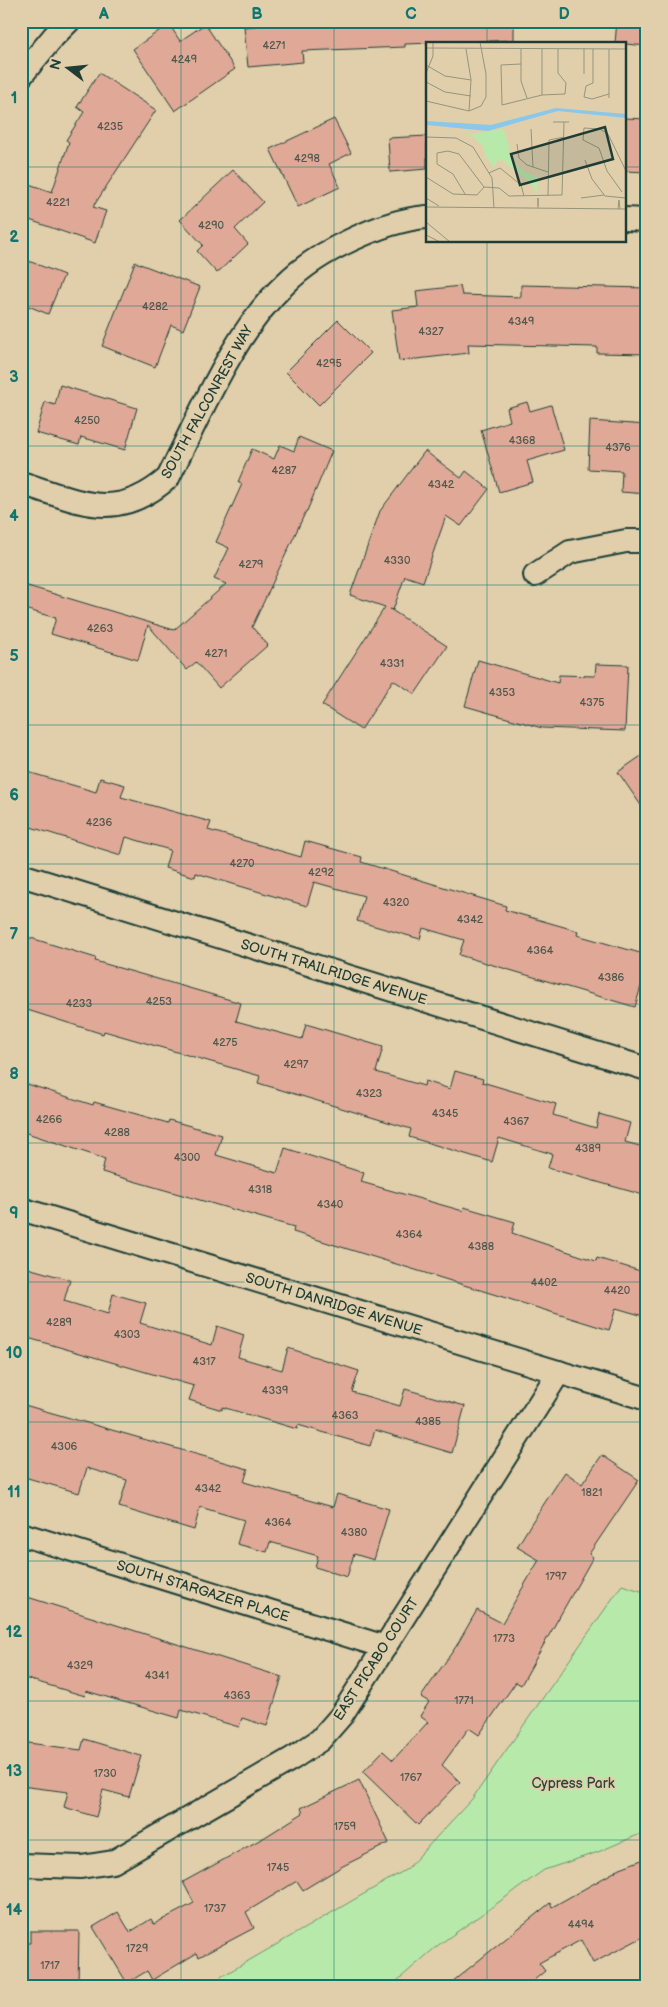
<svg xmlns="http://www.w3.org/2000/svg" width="668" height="2007" viewBox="0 0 668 2007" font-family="'Balsamiq Sans',sans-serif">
  <rect width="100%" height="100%" fill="#e1cfac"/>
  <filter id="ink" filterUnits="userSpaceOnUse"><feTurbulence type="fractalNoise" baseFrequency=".02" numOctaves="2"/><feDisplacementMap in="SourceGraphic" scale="10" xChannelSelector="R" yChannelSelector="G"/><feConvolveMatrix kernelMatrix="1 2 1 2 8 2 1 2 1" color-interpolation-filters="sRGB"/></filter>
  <g filter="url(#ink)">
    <polygon fill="#b7eaaa" stroke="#6b946f" points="622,1585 647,1593 647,1831 598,1852 544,1870 437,1946 391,1986 205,1986 407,1869 472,1799"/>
    <g fill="#e0a997" stroke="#1f3d34">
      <polygon points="264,21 514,21 514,40 405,44 405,47 302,51 303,62 248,67 244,27 265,25"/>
      <polygon points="617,21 647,21 647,46 615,43"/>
      <polygon points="169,24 180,41 205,24 235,69 175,111 133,49"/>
      <polygon points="99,73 156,110 93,207 106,211 95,243 21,217 21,197 26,183 52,192 69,142 66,140 84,112 77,107"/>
      <polygon points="624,118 647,119 647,172 624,171"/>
      <polygon points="334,119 351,153 329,164 340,187 298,207 270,149"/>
      <polygon points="427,136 427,169 390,172 388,138"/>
      <polygon points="233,170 263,202 235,229 248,244 217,273 197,251 203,245 180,220"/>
      <polygon points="21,258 64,275 48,314 21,303"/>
      <polygon points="135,262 200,287 183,330 171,325 155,367 102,346"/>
      <polygon points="521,285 647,288 647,354 597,353 597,347 468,344 469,353 399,361 392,310 418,307 416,291 460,286 462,295 521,297"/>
      <polygon points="338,320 371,353 319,405 286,372"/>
      <polygon points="60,385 137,408 125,450 81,437 79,445 36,433 45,402 55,405"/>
      <polygon points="527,402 530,411 551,405 564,450 527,461 533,482 499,492 481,430 510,421 507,408"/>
      <polygon points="590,421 647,425 647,494 621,492 622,471 588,469"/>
      <polygon points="299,437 332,451 307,511 306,511 252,627 268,645 219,688 196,662 187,670 148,625 138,660 51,634 56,618 21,608 21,584 174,630 226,584 214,579 229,548 216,542 242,484 238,482 252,449 274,459 280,445 294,451"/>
      <polygon points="425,451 461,478 466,471 489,489 461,526 446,516 423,582 405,576 393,610 390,609 447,646 415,694 393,680 361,730 322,705 385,607 350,595 380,511"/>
      <polygon points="478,660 558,683 559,675 595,676 596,664 628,665 625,731 542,728 465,706"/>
      <polygon points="647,752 647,814 618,772"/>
      <polygon points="21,770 96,792 100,778 125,785 121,797 211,822 208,830 301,857 305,841 362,857 361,862 506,906 505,910 578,931 577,935 647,955 647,965 635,1007 459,955 464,940 423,928 420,939 357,921 364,896 314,882 307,906 196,873 195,877 165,868 170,850 126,837 121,855 21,824"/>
      <polygon points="21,935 96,958 95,961 241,1003 236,1021 302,1039 306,1024 383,1047 376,1072 424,1086 425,1081 450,1089 455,1071 483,1079 482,1082 556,1104 553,1115 596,1128 599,1114 630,1123 625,1142 647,1148 647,1196 548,1168 552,1154 499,1138 492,1162 409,1137 411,1129 258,1083 260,1076 104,1031 103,1034 21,1008"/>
      <polygon points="21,1082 93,1105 94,1102 168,1123 169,1120 222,1135 216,1155 277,1173 285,1148 364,1173 361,1182 463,1211 464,1207 515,1222 512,1233 596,1261 597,1258 647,1273 647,1317 616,1308 609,1330 293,1232 294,1227 102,1172 105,1159 21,1131"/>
      <polygon points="21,1266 70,1280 64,1301 108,1314 113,1294 146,1303 140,1323 212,1345 217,1326 244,1335 238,1357 282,1370 288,1348 359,1371 352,1392 400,1406 405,1389 465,1406 452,1453 375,1430 370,1446 298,1425 297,1429 222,1407 222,1410 189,1400 194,1386 21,1336"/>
      <polygon points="21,1404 248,1469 244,1482 333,1507 337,1494 389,1509 374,1560 354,1554 347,1577 315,1567 318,1556 270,1542 267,1552 237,1544 244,1520 200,1507 194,1530 119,1507 127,1480 87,1468 79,1493 21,1476"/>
      <polygon points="602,1455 639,1480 589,1554 593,1557 521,1685 516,1682 479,1735 469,1728 442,1765 460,1782 418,1825 363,1772 383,1751 393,1760 428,1722 420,1716 429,1702 421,1697 457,1645 477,1610 502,1623 539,1560 517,1547 532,1522 565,1472 582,1484"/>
      <polygon points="21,1595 282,1677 267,1726 242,1718 239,1727 181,1710 179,1718 86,1691 85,1696 21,1677"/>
      <polygon points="84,1739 141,1756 129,1797 103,1790 96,1817 64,1807 68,1792 21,1786 21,1742 81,1750"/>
      <polygon points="359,1780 389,1843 341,1867 303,1890 297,1881 246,1912 254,1928 199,1957 197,1953 152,1980 147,1971 127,1983 93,1927 118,1912 130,1932 151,1919 154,1924 194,1903 183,1882 265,1837 303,1813 301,1808"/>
      <polygon points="647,1858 647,1935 593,1963 581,1940 539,1963 545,1971 527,1986 447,1986 550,1903 552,1907 616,1871 615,1870"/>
      <polygon points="30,1931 79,1931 78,1986 21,1986 21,1943 30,1943"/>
    </g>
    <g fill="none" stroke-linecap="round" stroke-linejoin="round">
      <defs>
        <g id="street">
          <polyline points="21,76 54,36 69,21"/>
          <polyline points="624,219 647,220"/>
          <path d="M21 483C79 501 115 524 168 478 200 415 233 333 285 284 304 265 327 251 351 240 374 229 401 219 427 217"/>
          <polyline points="535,575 570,552 626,541 647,541"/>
          <polyline points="21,875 647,1069"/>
          <polyline points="21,1209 647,1399"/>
          <polyline points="21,1534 385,1647"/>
          <polyline points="21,1865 81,1867 113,1862 293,1758 320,1740 341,1716 559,1372"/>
        </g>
      </defs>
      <use href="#street" stroke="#1f3d34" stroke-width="26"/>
      <use href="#street" stroke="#e1cfac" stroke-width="22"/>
    </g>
  </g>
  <path fill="none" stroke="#0f766e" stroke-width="1" stroke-opacity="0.55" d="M181 21V1986M334 21V1986M487 21V44M21 167H427M624 167H647M487 241V1986M21 306H647M21 446H647M21 585H647M21 725H647M21 864H647M21 1004H647M21 1143H647M21 1282H647M21 1422H647M21 1561H647M21 1701H647M21 1840H647"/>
  <g text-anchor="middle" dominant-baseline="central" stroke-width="4" stroke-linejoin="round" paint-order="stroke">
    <g font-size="11" fill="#4f584d">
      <text x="274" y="45">4271</text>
      <text x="184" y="59">4249</text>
      <text x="110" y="126">4235</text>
      <text x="307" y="158">4298</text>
      <text x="58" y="202">4221</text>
      <text x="211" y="225">4290</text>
      <text x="155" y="306">4282</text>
      <text x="521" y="321">4349</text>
      <text x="431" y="331">4327</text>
      <text x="329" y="363">4295</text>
      <text x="87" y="420">4250</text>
      <text x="522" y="440">4368</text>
      <text x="618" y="447">4376</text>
      <text x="284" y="470">4287</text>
      <text x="441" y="484">4342</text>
      <text x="397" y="560">4330</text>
      <text x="251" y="564">4279</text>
      <text x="100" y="628">4263</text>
      <text x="216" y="653">4271</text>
      <text x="392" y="663">4331</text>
      <text x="502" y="692">4353</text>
      <text x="592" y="702">4375</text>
      <text x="99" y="822">4236</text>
      <text x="242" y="863">4270</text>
      <text x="321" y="872">4292</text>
      <text x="396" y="902">4320</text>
      <text x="470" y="919">4342</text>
      <text x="540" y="950">4364</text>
      <text x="611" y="977">4386</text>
      <text x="159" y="1001">4253</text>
      <text x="79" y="1003">4233</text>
      <text x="225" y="1042">4275</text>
      <text x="296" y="1064">4297</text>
      <text x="369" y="1093">4323</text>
      <text x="445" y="1113">4345</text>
      <text x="49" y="1119">4266</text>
      <text x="516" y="1121">4367</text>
      <text x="117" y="1132">4288</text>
      <text x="588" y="1148">4389</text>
      <text x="187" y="1157">4300</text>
      <text x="260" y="1189">4318</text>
      <text x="330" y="1204">4340</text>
      <text x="409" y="1234">4364</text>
      <text x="481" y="1246">4388</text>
      <text x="544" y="1282">4402</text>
      <text x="617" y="1290">4420</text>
      <text x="59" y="1322">4289</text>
      <text x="127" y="1334">4303</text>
      <text x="204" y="1361">4317</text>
      <text x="275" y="1390">4339</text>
      <text x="345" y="1415">4363</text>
      <text x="428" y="1421">4385</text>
      <text x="64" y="1446">4306</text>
      <text x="208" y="1488">4342</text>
      <text x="592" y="1492">1821</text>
      <text x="278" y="1522">4364</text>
      <text x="354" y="1532">4380</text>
      <text x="556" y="1576">1797</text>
      <text x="504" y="1638">1773</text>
      <text x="80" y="1665">4329</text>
      <text x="157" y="1675">4341</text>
      <text x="237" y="1695">4363</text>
      <text x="464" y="1700">1771</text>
      <text x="105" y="1773">1730</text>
      <text x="411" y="1777">1767</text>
      <text x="345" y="1826">1759</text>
      <text x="278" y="1867">1745</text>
      <text x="215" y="1908">1737</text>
      <text x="581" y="1924">4494</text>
      <text x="137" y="1948">1729</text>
      <text x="50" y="1965">1717</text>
    </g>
    <g font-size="14" fill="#1f3d34" stroke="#e1cfac">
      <text transform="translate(207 402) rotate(-61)">SOUTH FALCONREST WAY</text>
      <text transform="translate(334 972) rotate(17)">SOUTH TRAILRIDGE AVENUE</text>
      <text transform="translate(334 1304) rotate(17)">SOUTH DANRIDGE AVENUE</text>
      <text transform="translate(203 1591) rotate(17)">SOUTH STARGAZER PLACE</text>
      <text transform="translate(376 1659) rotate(-57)">EAST PICABO COURT</text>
    </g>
    <g font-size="14" fill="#27463a" stroke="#e1cfac">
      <text x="573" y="1783">Cypress Park</text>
    </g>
  </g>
  <g transform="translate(426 42)">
    <rect width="200" height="200" fill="#e1cfac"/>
    <path d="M78 87 82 103H86L82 105 85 117 97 129 113 136 110 153 109 147 99 136 76 118 71 119 68 126 61 115 55 118 60 114 56 103 44 92Z" fill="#b7eaaa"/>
    <path d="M130 66 200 72V76L132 69 62 89 0 83V79L65 83Z" fill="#89c8ea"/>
    <path fill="none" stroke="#93957c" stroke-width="1" d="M0 6 200 7M158 6V32M40 7 45 38 43 69M95 7V39L101 56M167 7V41L160 44 158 55 166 57 183 52M183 7V56M95 22 75 23 76 63 116 53 139 52 140 41 132 31V7M0 23 19 34 45 38M0 31 7 14V0M0 40 19 50 45 54M116 53V7M0 59 43 69 55 64 60 55V32L54 0M127 80H143M105 87 107 125M0 95 30 96 47 105 66 136 68 166M91 102 93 116 101 123 122 130M159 118 166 137 179 154 200 156M63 131 74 126 95 143 98 154M0 135 27 152 51 153 58 145M196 150 181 129 173 106 157 98 158 86 174 87 182 92 200 129M39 152 27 132 11 122V111L22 109 33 112 58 145 73 146 83 154 136 153 138 80M122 154 123 98 138 95M0 156 13 164M155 156 178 153M0 165 200 167M112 166V156V164M192 167 193 158 194 167M0 180 24 200M0 193 14 200"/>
    <path fill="#1f3d34" fill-opacity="0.15" stroke="#1f3d34" stroke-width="2.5" d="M179 85 187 117 94 143 85 112Z"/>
    <rect width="200" height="200" fill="none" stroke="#1f3d34" stroke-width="2.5"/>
  </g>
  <rect width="668" height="2007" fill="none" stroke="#e1cfac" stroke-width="55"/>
  <g transform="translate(68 68) rotate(286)" stroke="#e1cfac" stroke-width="4" paint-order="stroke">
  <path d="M0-4L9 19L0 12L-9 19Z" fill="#1f3d34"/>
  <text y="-8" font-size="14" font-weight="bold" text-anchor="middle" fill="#1f3d34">N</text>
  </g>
  <rect x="28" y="28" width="612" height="1952" fill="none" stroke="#0f766e" stroke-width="2"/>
  <g font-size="16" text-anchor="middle" font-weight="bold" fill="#0f766e">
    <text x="104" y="19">A</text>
    <text x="257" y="19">B</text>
    <text x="411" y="19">C</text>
    <text x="564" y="19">D</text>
    <text x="14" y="103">1</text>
    <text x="14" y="242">2</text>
    <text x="14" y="382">3</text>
    <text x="14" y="521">4</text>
    <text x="14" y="661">5</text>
    <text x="14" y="800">6</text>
    <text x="14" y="939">7</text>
    <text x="14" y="1079">8</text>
    <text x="14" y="1218">9</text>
    <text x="14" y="1358">10</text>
    <text x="14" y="1497">11</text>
    <text x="14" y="1637">12</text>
    <text x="14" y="1776">13</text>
    <text x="14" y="1915">14</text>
  </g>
</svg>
